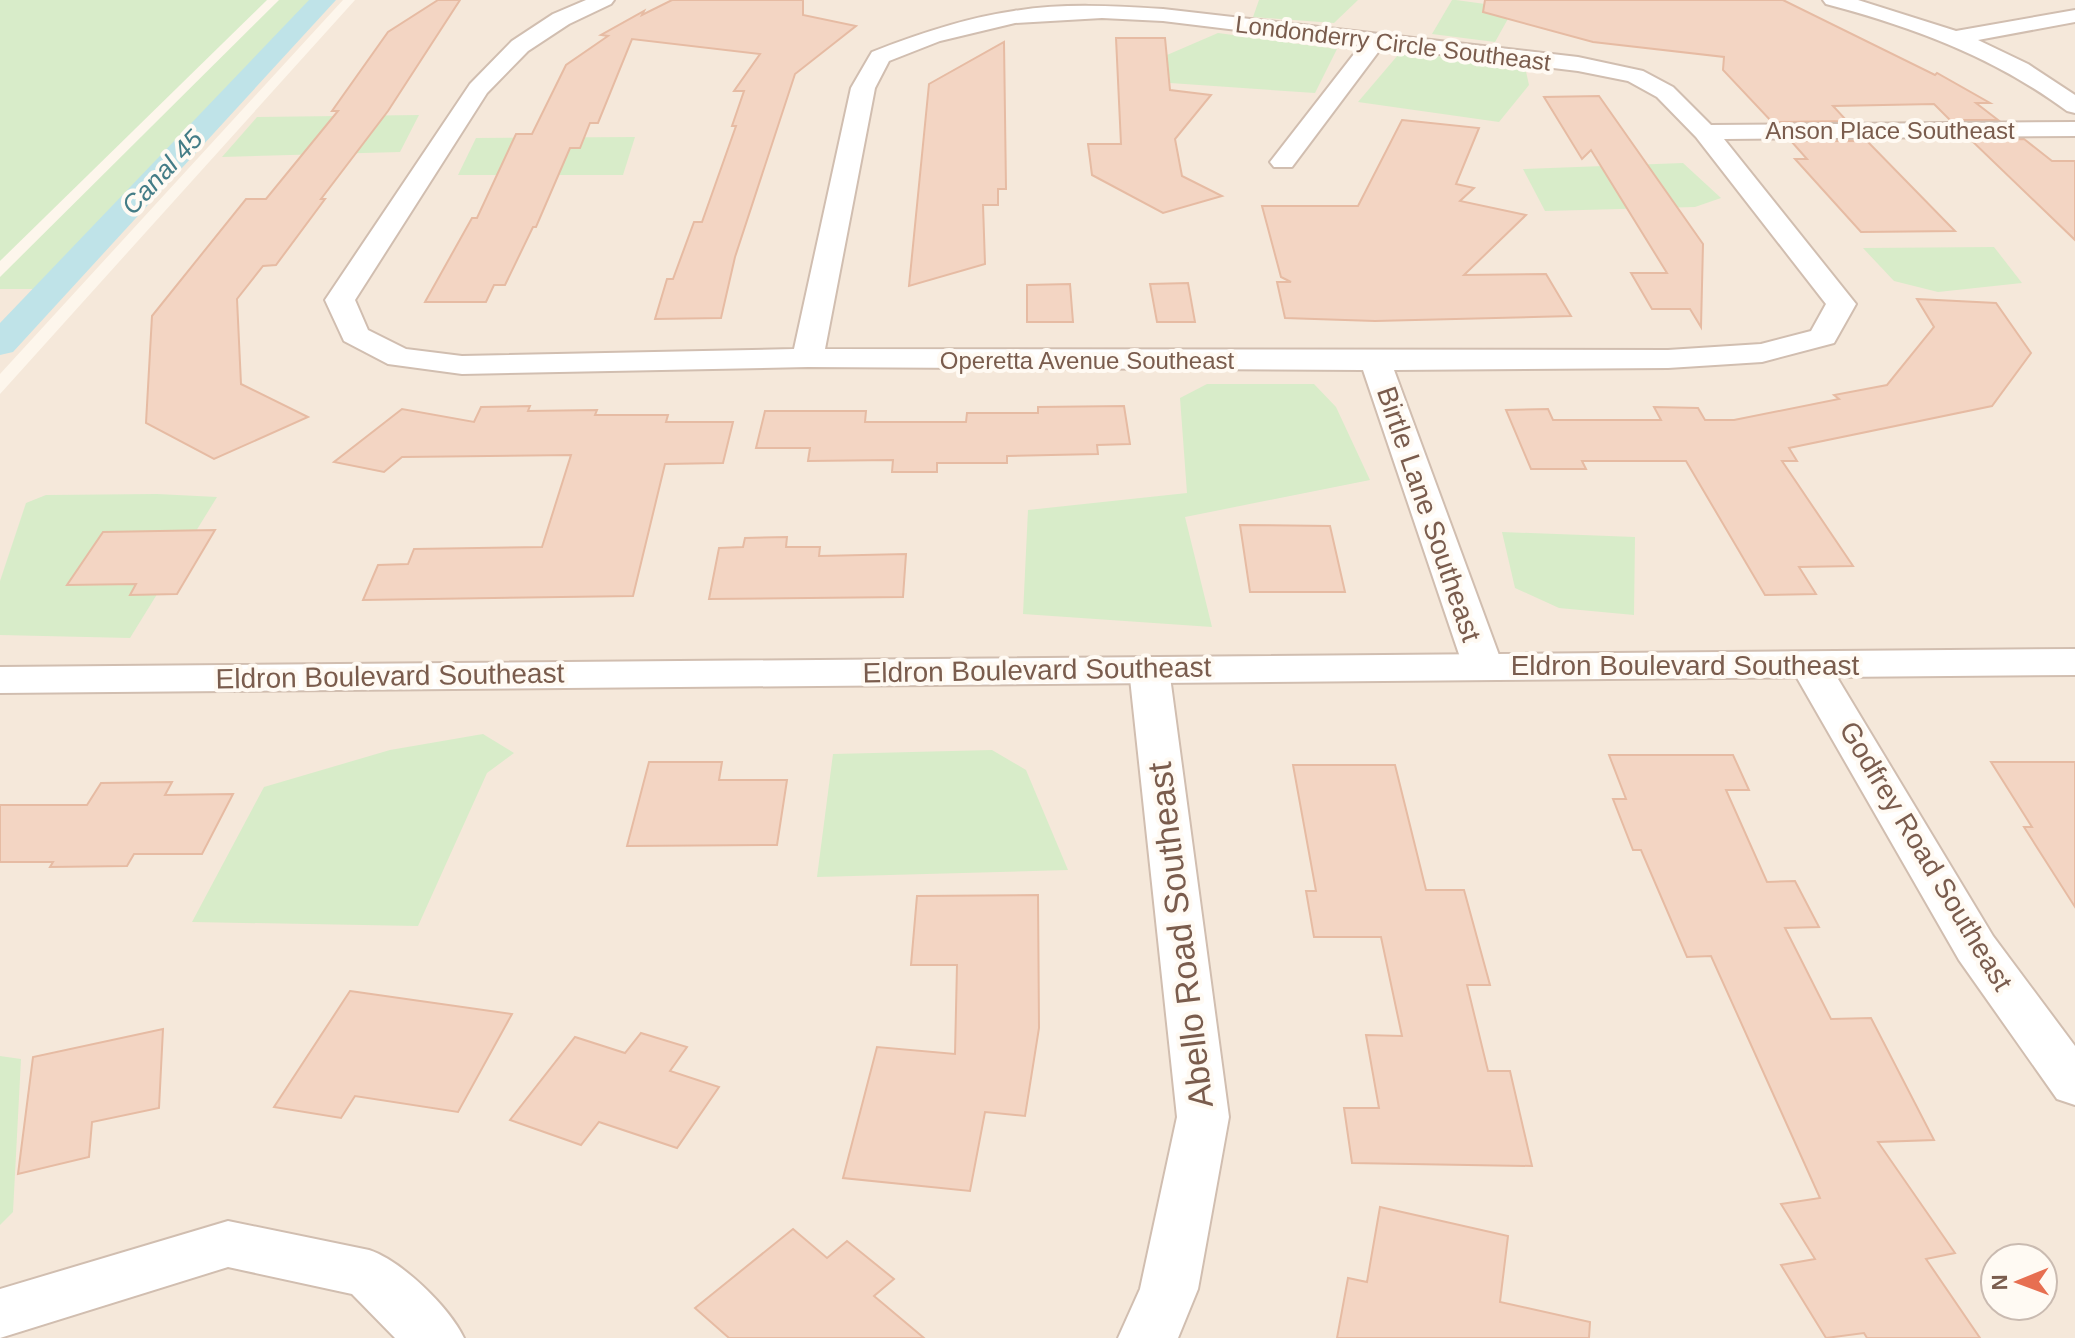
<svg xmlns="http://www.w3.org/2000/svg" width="2075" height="1338" viewBox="0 0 2075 1338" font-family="Arial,sans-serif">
  <rect width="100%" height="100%" fill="#fdf6ec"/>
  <g fill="#f5e8da" fill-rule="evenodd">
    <polygon points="332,0 343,0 0,374 0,289 45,289"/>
    <path d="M355 0H2075V1338H0V394ZM1995 1258H2043V1306H1995Z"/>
  </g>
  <g fill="#d8ecc9">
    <polygon points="0,0 267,0 0,261"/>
    <polygon points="279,0 332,0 45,289 0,289 0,277"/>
    <polygon points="1259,0 1358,0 1334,23 1253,17"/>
    <polygon points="1452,0 1456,0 1514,8 1495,42 1432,34"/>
    <polygon points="1218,33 1337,49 1315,93 1170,83 1167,55"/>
    <polygon points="1398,55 1429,55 1525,67 1529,85 1499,122 1358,102"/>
    <polygon points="419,115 400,152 222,157 257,117"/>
    <polygon points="635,137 623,175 458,175 476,138"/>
    <polygon points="1683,163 1721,198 1695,207 1545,211 1523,169"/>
    <polygon points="1994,247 2022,283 1938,292 1894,281 1863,248"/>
    <polygon points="1207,384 1314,384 1336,407 1370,480 1185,517 1212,627 1023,614 1028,510 1187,493 1180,398"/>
    <polygon points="157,494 217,497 130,638 0,635 0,581 26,503 46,495"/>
    <polygon points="1502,532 1635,537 1634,615 1559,608 1515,588"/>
    <polygon points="483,734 514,753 487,773 418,926 192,922 264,787 390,750"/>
    <polygon points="992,750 1026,770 1068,870 817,877 833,754"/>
    <polygon points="0,1056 21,1059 13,1212 0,1225"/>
  </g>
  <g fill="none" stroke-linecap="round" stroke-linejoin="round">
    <polygon fill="#bfe3e8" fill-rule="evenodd" points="309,0 336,0 13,352 0,355 0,323"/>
  </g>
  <g fill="#f3d5c3" stroke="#e6bba3" stroke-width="2">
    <polygon points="438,0 460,0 388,111 321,199 325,199 276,265 263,266 237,299 241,384 308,417 214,459 146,423 152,316 246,199 266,199 338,111 332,111 388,32"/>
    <polygon points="672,0 803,0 803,15 856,26 795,74 735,257 721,318 655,319 667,279 673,279 694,222 702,222 736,126 732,126 744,91 734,91 760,54 632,39 598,123 590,123 580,148 570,148 536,227 533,227 505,285 494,285 486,302 425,302 472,218 477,218 516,134 532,134 566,65 608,36 601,35 644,11 642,15"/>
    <polygon points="1485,0 1783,0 1935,75 1937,73 1990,103 1976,103 1998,120 1950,120 1934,104 1833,106 1847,121 1772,122 1723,70 1724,57 1593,42 1483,12"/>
    <polygon points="1116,38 1165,38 1170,90 1211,95 1175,139 1182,176 1222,196 1163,213 1092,175 1088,144 1121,144"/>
    <polygon points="1004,42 1006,189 998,189 998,205 983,205 985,264 909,286 929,84"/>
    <polygon points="1599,96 1703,244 1701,327 1690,309 1652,309 1631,273 1667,273 1591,150 1582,159 1544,97"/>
    <polygon points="1402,120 1479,128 1456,184 1474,188 1460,201 1526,215 1464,275 1546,274 1571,316 1375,321 1285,318 1277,282 1291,282 1281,277 1262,206 1358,206"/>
    <polygon points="2024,139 2052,161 2075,161 2075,240 1971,140"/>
    <polygon points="1791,141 1867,141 1955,231 1861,232 1795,159 1807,159"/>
    <polygon points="1188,283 1195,322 1157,322 1150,284"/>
    <polygon points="1070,284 1073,322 1027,322 1027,285"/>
    <polygon points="1917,299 1996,303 2031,353 1992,406 1789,448 1797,461 1782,461 1853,566 1799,567 1816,594 1765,595 1686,461 1582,461 1586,469 1531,469 1506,410 1548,409 1553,420 1661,420 1654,407 1698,408 1705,420 1734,420 1839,399 1834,395 1887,385 1934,327"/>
    <polygon points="530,406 528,411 597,410 595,415 668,415 666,422 733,422 723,463 665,464 633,596 363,600 378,565 408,564 414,549 542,547 571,455 402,457 384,472 334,462 402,409 474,422 481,407"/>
    <polygon points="1124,406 1130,444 1097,445 1098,454 1007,456 1007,463 937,463 937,472 892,472 893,460 808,461 810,448 756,448 765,411 866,411 865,422 966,422 967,413 1038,413 1038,407"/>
    <polygon points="1240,525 1330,526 1345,592 1250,592"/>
    <polygon points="215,530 177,594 130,595 136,584 67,585 103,532"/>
    <polygon points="787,537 786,547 820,547 819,556 906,554 903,597 709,599 719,548 743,547 745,538"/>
    <polygon points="1609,755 1733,755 1749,790 1726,790 1767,882 1795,881 1819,927 1785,928 1831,1019 1871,1018 1934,1140 1878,1142 1955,1253 1926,1259 1980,1338 1867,1338 1864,1333 1826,1338 1781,1265 1815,1259 1781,1204 1820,1198 1711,956 1687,957 1641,850 1633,850 1613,799 1626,799"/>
    <polygon points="649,762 722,762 719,780 787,780 777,845 627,846"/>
    <polygon points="1991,762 2075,762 2075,907 2024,827 2032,827"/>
    <polygon points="1293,765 1395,765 1426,890 1464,890 1490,985 1467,985 1488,1071 1510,1071 1532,1166 1352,1163 1344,1108 1379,1108 1366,1035 1402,1036 1381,937 1314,937 1306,891 1316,891"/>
    <polygon points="172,782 165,795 233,794 202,854 134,854 127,866 50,867 53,862 0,862 0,805 87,805 101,783"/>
    <polygon points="1038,895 1039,1028 1025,1116 985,1112 970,1191 843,1178 877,1047 955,1054 957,965 911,965 917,896"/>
    <polygon points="350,991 512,1014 458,1112 355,1096 341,1118 274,1107"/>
    <polygon points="163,1029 159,1108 92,1122 89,1157 18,1174 33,1057"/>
    <polygon points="641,1033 687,1047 670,1071 719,1087 677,1148 599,1122 581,1145 510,1120 575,1037 625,1053"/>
    <polygon points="1380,1207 1508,1236 1500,1302 1590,1322 1589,1338 1337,1338 1348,1278 1367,1282"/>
    <polygon points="793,1229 827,1258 847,1241 894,1279 874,1296 924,1338 729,1338 695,1308"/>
  </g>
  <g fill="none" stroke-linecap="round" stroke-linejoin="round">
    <defs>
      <g id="minor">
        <path d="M586 0H614L611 4 569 24 528 51 487 93 355 300 368 330 406 349 462 356 794 349 851 88 869 57 872 52C918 34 965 18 1014 11 1063 3 1114 6 1163 9L1578 57 1643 71 1673 87 1711 125 2075 122V136L1724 139 1856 304 1834 343 1762 362 1668 368 1394 370 1503 666 1497 674 1483 678 1469 674 1463 666 1363 370 808 367 462 374 388 364 344 341 325 300 470 84 512 41 553 14ZM1102 18 1163 21 1361 45 1270 162 1274 167H1292L1382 47 1578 71 1628 81 1657 97 1696 137 1826 304 1811 331 1761 344 1668 350 825 349 875 88 889 61 940 41 1015 23Z"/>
        <path d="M1823 0H1858L1956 31 2075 10V22L1978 40 2028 64 2075 95V113L2067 111C1994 57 1913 27 1826 4Z"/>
        <polygon points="1809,652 1823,656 1829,664 1993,936 2075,1046 2075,1105 2057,1099 1959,960 1789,664 1795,656"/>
        <polygon points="1149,657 1163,661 1169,669 1229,1117 1198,1289 1178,1338 1118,1338 1140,1289 1177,1117 1129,669 1135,661"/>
        <path d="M228 1221 369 1250C402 1261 449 1307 464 1338H395L352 1294 228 1267 0 1338V1289Z"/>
      </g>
      <polygon id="tertiary" points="2075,649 2075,675 0,693 0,667"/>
    </defs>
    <use href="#minor" stroke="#d1beb0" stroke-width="4"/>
    <use href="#tertiary" stroke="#d1beb0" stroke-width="4"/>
    <use href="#minor" fill="#fff" fill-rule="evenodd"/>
    <use href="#tertiary" fill="#fff" fill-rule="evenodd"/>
  </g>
  <g text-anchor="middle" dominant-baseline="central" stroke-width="8" stroke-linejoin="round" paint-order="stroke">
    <g font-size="24" fill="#7a5c4d" stroke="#fffaf3">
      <text transform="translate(1393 43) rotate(7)">Londonderry Circle Southeast</text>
      <text x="1890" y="130">Anson Place Southeast</text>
      <text x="1087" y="360">Operetta Avenue Southeast</text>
    </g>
    <g font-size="26" font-style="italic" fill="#437c86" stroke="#fffaf3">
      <text transform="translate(162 172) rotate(-47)">Canal 45</text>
    </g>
    <g font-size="28" fill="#7a5c4d" stroke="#fffaf3">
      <text transform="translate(1429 514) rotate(71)">Birtle Lane Southeast</text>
      <text x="1685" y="665">Eldron Boulevard Southeast</text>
      <text transform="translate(1037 670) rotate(-1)">Eldron Boulevard Southeast</text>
      <text transform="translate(390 676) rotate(-1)">Eldron Boulevard Southeast</text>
      <text transform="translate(1926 856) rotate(59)">Godfrey Road Southeast</text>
    </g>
    <g font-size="34" fill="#7a5c4d" stroke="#fffaf3">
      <text transform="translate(1180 935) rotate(-97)">Abello Road Southeast</text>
    </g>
  </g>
  <g transform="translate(2019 1282) rotate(269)"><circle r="38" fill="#fffaf3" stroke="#cabbb1" stroke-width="2"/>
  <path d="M0-6L14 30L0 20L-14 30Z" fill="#e76f51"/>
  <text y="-12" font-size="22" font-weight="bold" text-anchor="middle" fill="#7a5c4d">N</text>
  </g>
</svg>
